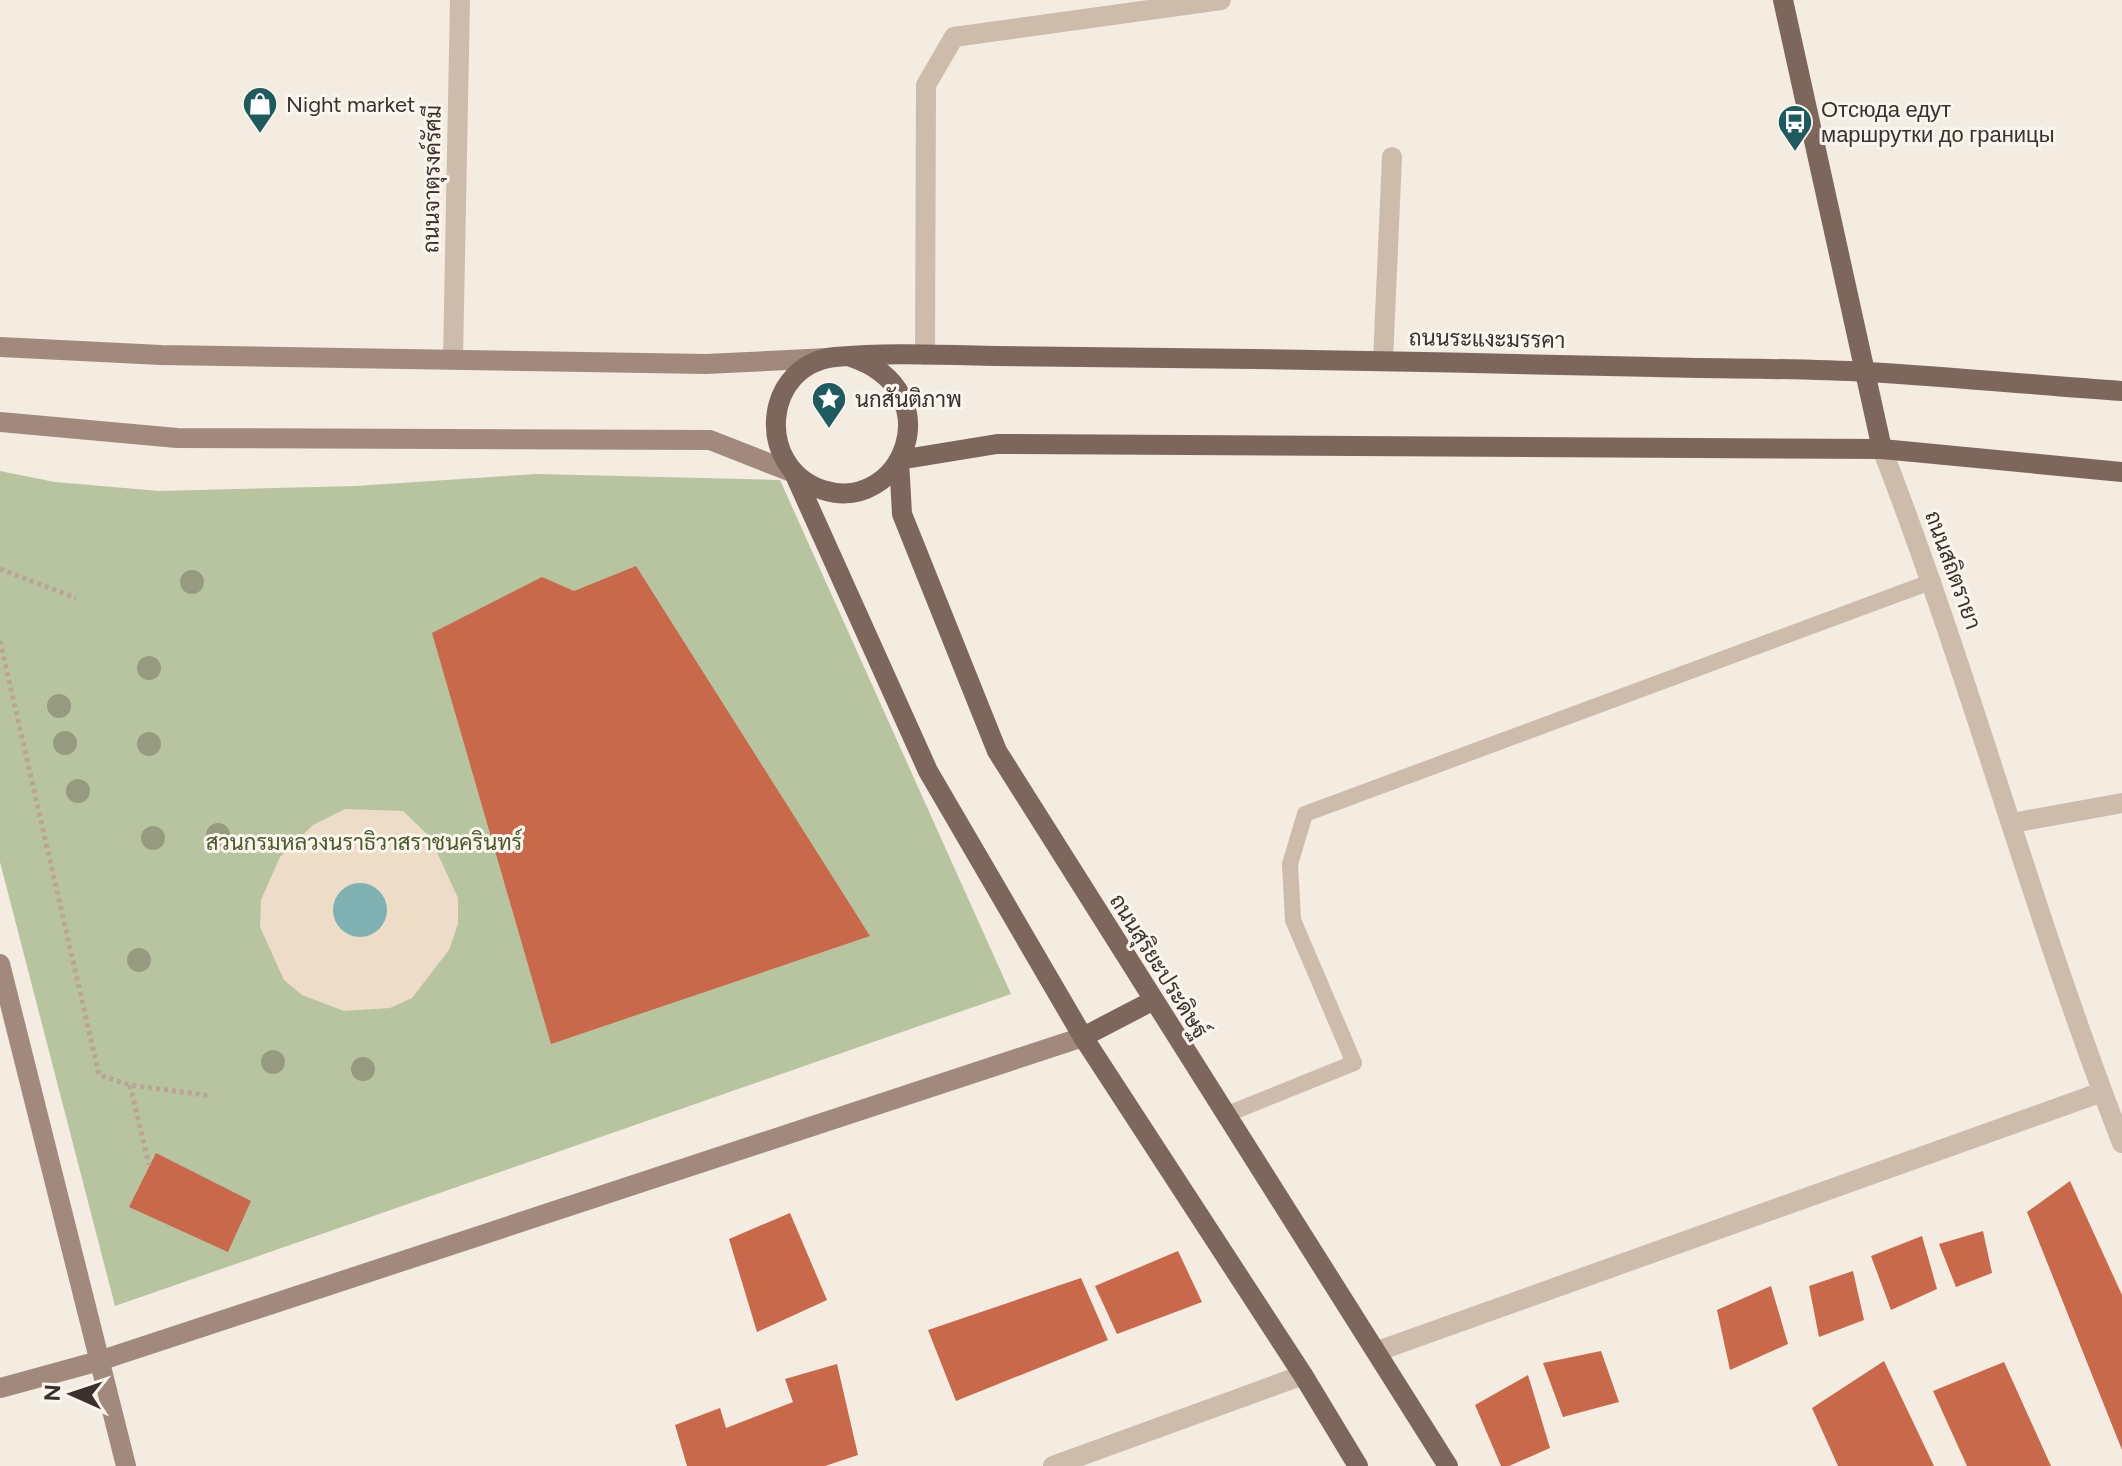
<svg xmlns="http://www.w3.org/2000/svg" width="2122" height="1466" viewBox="0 0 2122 1466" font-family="Figtree,Sarabun,sans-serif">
  <rect width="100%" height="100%" fill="#f4ebe1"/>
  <polygon fill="#b8c4a0" points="0,471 55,482 159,491 356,486 536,474 780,480 1011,994 115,1306 0,862"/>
  <polygon fill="#ecdcc8" points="345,809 403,811 430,837 458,898 458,924 449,950 412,998 390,1008 344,1011 302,995 284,980 260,927 261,900 280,857 313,825"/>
  <circle fill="#7fb0b2" cx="360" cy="910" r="27"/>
  <g fill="#c8694b">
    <polygon points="636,566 870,936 551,1044 432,633 542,577 574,591"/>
    <polygon points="156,1153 251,1201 228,1252 129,1207"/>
    <polygon points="2070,1181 2122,1295 2122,1450 2027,1212"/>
    <polygon points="790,1213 827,1300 757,1332 729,1239"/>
    <polygon points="1983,1231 1992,1273 1956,1287 1939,1244"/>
    <polygon points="1922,1236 1937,1289 1891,1310 1871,1256"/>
    <polygon points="1178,1251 1202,1302 1117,1334 1095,1286"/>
    <polygon points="1853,1271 1864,1320 1819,1337 1809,1286"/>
    <polygon points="1081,1278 1108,1340 956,1401 928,1330"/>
    <polygon points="1771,1286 1788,1344 1730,1370 1717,1310"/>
    <polygon points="1601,1351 1619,1402 1563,1417 1543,1363"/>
    <polygon points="1884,1361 1934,1466 1838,1466 1812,1408"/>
    <polygon points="2004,1362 2051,1466 1967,1466 1933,1391"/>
    <polygon points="837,1364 858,1455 825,1466 687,1466 675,1425 720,1408 726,1428 793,1402 785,1379"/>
    <polygon points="1528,1375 1550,1448 1509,1466 1501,1466 1475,1405"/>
  </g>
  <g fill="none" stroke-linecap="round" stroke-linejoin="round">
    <g stroke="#b9a596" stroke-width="5" stroke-dasharray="4 4" stroke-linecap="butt">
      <polyline points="0,569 76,598"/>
      <polyline points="0,641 99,1075 130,1085 212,1096"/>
      <polyline points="130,1085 149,1165"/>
    </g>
    <polyline stroke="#cdbbac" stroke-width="16" points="1225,1115 1354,1063 1293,920 1290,864 1305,814 1933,581"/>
    <g stroke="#cdbbac" stroke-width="20">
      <polyline points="925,355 926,85 954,37 1221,0"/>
      <polyline points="453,359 460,0"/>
      <polyline points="1383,361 1392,157"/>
      <path d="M1882 449C1971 678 2033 915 2122 1143"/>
      <polyline points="2012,823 2122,803"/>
      <polyline points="1378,1351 2102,1092"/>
      <polyline points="1053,1466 1303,1375"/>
    </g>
    <g stroke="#a18a7d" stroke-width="20">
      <polyline points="0,347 161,355 706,364 828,358"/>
      <polyline points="0,422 177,438 710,440 794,473"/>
      <polyline points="0,964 126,1466"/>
      <polyline points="0,1388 99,1361 1083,1037"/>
    </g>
    <g stroke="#7d675c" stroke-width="20">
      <polyline points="1783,0 1882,449"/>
      <path d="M851 357C953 391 902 515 823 490 755 468 762 365 835 357 888 352 944 355 997 356 1082 357 1168 358 1253 359 1387 361 1520 364 1654 367 1725 369 1796 368 1867 372 1952 377 2037 385 2122 391"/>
      <polyline points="794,473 928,771 1083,1037 1303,1375 1358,1466"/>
      <polyline points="1083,1037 1152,1001"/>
      <polyline points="1448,1466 997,751 902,514 899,460 997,444 1882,449 2122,472"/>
    </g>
  </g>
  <g fill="#969b7f">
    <circle cx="192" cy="582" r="12"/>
    <circle cx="149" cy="668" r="12"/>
    <circle cx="59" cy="706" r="12"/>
    <circle cx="65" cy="743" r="12"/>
    <circle cx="149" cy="744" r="12"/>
    <circle cx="78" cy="791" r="12"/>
    <circle cx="218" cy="835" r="12"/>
    <circle cx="153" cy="838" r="12"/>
    <circle cx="139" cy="960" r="12"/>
    <circle cx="273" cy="1062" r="12"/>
    <circle cx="363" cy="1069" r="12"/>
  </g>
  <defs>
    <symbol id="shop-pin" viewBox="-11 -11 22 30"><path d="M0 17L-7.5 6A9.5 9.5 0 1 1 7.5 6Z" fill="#1f5a5e" stroke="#fbf5ee"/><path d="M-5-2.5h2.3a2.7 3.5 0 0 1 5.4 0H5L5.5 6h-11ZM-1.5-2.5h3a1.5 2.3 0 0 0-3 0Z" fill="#fff"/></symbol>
    <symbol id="bus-pin" viewBox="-11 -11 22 30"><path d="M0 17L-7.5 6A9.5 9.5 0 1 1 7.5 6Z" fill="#1f5a5e" stroke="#fbf5ee"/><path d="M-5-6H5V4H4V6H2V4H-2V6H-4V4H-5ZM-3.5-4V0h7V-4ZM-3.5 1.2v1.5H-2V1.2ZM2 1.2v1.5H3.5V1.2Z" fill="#fff"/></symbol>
    <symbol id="sight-pin" viewBox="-11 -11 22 30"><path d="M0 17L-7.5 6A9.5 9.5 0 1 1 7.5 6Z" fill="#1f5a5e" stroke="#fbf5ee"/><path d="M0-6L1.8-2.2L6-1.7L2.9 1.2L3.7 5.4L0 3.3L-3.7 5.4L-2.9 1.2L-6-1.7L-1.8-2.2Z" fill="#fff"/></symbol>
  </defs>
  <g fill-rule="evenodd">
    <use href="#shop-pin" x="240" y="84" width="40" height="54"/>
    <use href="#bus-pin" x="1775" y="102" width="40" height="54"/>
    <use href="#sight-pin" x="809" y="379" width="40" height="54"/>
  </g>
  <g text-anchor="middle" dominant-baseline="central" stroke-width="6" stroke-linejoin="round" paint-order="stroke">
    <g font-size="22" fill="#3b302b" stroke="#fbf5ee" text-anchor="start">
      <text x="286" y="104">Night market</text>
      <text x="1821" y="109">Отсюда едут<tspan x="1821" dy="25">маршрутки до границы</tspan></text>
      <text x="855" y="399">นกสันติภาพ</text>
    </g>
    <g font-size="22" fill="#3b302b" stroke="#fbf5ee">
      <text transform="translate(432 179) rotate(-89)">ถนนจาตุรงค์รัศมี</text>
      <text transform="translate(1487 339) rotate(1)">ถนนระแงะมรรคา</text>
      <text transform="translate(1953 570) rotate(70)">ถนนสถิตรายา</text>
      <text transform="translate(1159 966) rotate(58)">ถนนสุริยะประดิษฐ์</text>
    </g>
    <g font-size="22" fill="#4a5a2e" stroke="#fbf5ee">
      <text x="364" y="842">สวนกรมหลวงนราธิวาสราชนครินทร์</text>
    </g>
  </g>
  <g transform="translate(72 1394) rotate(273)" stroke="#fbf5ee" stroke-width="6" paint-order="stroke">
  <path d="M0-6L14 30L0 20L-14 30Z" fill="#3b302b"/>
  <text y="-12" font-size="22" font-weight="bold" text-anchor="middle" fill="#3b302b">N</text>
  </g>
</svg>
